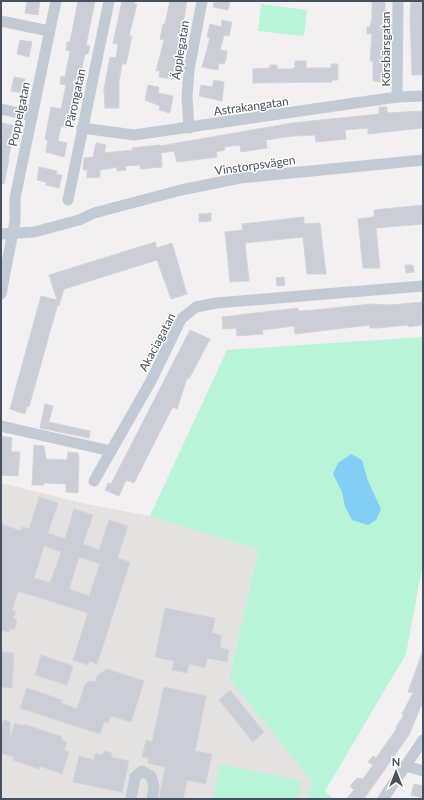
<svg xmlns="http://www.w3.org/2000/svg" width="424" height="800" viewBox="0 0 424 800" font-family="Lato,sans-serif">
  <rect width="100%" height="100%" fill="#f2f0f0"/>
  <polygon fill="#e4e1e1" points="1,483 86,504 150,516 258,550 229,679 312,782 306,799 1,799"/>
  <g fill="#baf4d8">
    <polygon points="261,4 307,10 304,36 258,31"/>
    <polygon points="422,337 423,563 406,654 325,791 333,799 306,799 312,782 229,679 258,550 150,516 227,350"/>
    <polygon points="220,764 302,781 298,799 213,799"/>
  </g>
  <polygon fill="#83cef5" points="351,454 362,460 368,481 381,509 376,520 368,525 352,520 345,507 342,492 333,474 338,463"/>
  <g fill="#cbced6" stroke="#d3d4dc" fill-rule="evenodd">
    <polygon points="27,1 40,1 38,15 25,13"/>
    <polygon points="78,1 95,1 86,45 90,46 88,54 85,54 70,124 68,124 67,128 61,126 58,141 67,143 64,157 46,152 48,140 45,139 51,107 61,109 66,85 60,84 61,76 65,77 70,51 66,50 67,42 70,42"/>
    <polygon points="122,1 135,1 134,4 137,4 129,36 132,36 126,64 122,64 119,81 119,108 105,108 104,89 110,57 116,58 118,44 113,43"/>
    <polygon points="170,1 187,1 173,79 159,77 160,71 156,71 164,40 160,39 163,24 165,24"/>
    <polygon points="214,1 230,1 228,10 213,7"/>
    <polygon points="372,1 385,1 385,82 373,81 373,61 370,61 372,34 367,34 367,27 370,27 372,18"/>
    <polygon points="411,1 423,1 423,75 412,75 410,18"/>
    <polygon points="222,20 232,22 229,36 224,35 220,50 227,51 226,59 224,64 219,63 218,70 202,67 210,38 207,37 210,24 221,27"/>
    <polygon points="20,40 32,42 29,57 17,54"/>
    <polygon points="295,61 306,61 306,68 331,68 331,64 338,64 338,80 332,80 332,82 253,83 253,69 270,68 270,65 277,65 277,69 292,69 295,67"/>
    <polygon points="14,77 25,79 22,93 11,91"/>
    <polygon points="214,80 224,82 222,101 199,96 201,85 212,87"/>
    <polygon points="148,85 159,87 158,93 173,96 170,113 159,110 160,106 145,100"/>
    <polygon points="379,107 387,107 387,113 423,111 423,128 368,134 368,128 345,130 346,139 316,142 315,135 293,136 266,140 267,148 241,152 240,145 224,147 225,150 216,152 217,157 177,162 174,151 161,153 162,167 141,169 140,165 125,166 126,170 117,171 117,167 100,170 100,177 87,178 87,170 83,170 84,158 93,157 96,143 106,145 104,153 133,150 132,148 160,145 160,146 292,123 379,114"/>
    <polygon points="2,123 16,126 8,159 9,159 4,184 1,183"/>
    <polygon points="39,167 57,171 56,174 62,175 59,188 46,185 46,182 37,180"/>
    <polygon points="423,205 423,224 376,228 380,268 363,268 358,219 374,217 374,210"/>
    <polygon points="211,213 211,221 199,222 199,214"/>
    <polygon points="304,217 304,224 320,223 326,274 307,274 303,237 245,243 249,281 230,282 225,232 243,230 242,224"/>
    <polygon points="155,242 157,248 172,243 187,294 171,299 157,260 64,289 59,306 58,303 29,407 27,406 25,414 10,409 41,296 57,300 49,275"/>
    <polygon points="405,265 413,265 414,272 406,273"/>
    <polygon points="284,277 285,285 277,286 276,278"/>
    <polygon points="423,302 421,325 409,327 408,325 378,328 370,328 369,325 295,334 294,326 262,330 263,334 237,336 236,328 223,329 222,317 298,308 299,311 314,310 371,304 390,305"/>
    <polygon points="190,330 210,339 189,379 187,378 177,409 173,407 170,412 134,483 126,480 119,496 105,490 108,483 111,484"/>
    <polygon points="45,404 53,406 49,422 90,431 89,438 40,428"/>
    <polygon points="1,436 12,438 11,452 20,452 18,476 1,475"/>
    <polygon points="34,445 44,446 46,459 67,460 68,452 78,453 79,459 78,493 66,492 66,484 44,483 44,485 32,485"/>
    <path d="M39 497 58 503 48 533 65 539 74 509 93 515 83 544 99 550 109 520 128 526 117 558 130 562 97 664 89 661 88 665 73 660 88 613 18 591 12 610 16 612 13 618 17 620 14 630 10 628 9 632 1 630V524L21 531 22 527 29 529ZM44 546 61 552 50 583 34 578ZM79 557 100 564 89 596 69 589Z"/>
    <polygon points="165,608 215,618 212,633 221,635 220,648 229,650 227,662 207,658 205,668 189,664 187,673 172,670 174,661 155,657"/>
    <polygon points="1,652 14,653 12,688 1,687"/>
    <polygon points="422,653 423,701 409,735 364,799 346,799 354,790 350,786 357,778 363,779 373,765 368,762 373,756 376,758 397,728 396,727 404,715 402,714 413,693 408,692"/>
    <polygon points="41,655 73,666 67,685 35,675"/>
    <polygon points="107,669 144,681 131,722 111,716 108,723 104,722 100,734 20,708 27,688 62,700 61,703 77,709 85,684 90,681 95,682 97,676"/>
    <polygon points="164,687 206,696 195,751 212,754 206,782 206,784 187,780 183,799 159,799 165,767 148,763 149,758 142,757 146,740 152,742"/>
    <polygon points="230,690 264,732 253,742 219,700"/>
    <polygon points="4,720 10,722 10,738 15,723 23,726 24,724 62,737 61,740 67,742 64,750 69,752 62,774 40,766 39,769 13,760 14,757 1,753 1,730"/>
    <polygon points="104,751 112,753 111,757 129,761 122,792 73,782 79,756 94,760 95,754 103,755"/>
    <polygon points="414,784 423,786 423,798 411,795"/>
  </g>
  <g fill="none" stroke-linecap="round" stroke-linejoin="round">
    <g stroke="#c2cad6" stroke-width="11">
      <polyline points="1,21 49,31"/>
      <polyline points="397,97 398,1"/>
      <polyline points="1,109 32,116"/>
      <polyline points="82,128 134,135 397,97 423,96"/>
      <polyline points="189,128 187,97 189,70 202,1"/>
      <polyline points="68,200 109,1"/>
      <polyline points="1,234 34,232 79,220 94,213 181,190 240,178 423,160"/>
      <polyline points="1,294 15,221 15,198 56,1"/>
      <polyline points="1,426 111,451 151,381 181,319 196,307 216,303 423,286"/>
      <polyline points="94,481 111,451"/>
      <polyline points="406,766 423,771"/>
      <polyline points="131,799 135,777 142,771 151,776 154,787 152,799"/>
      <polyline points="383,799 423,740"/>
    </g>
  </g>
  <g text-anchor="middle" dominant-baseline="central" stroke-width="3" stroke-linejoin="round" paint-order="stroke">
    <g font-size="12" fill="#46505f" stroke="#fff">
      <text transform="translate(385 49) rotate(-90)">Körsbärsgatan</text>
      <text transform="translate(180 50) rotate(-81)">Äpplegatan</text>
      <text transform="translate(75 98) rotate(-78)">Pärongatan</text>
      <text transform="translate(251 106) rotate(-8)">Astrakangatan</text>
      <text transform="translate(19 114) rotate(-78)">Poppelgatan</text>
      <text transform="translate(255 165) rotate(-8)">Vinstorpsvägen</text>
      <text transform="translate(157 342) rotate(-62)">Akaciagatan</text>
    </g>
  </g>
  <rect width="424" height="800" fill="none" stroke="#46505f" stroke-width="4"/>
  <g transform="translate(396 772)" stroke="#ffffff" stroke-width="3" paint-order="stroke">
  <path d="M0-3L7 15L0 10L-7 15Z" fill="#46505f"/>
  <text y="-6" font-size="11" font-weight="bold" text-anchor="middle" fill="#46505f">N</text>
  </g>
</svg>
